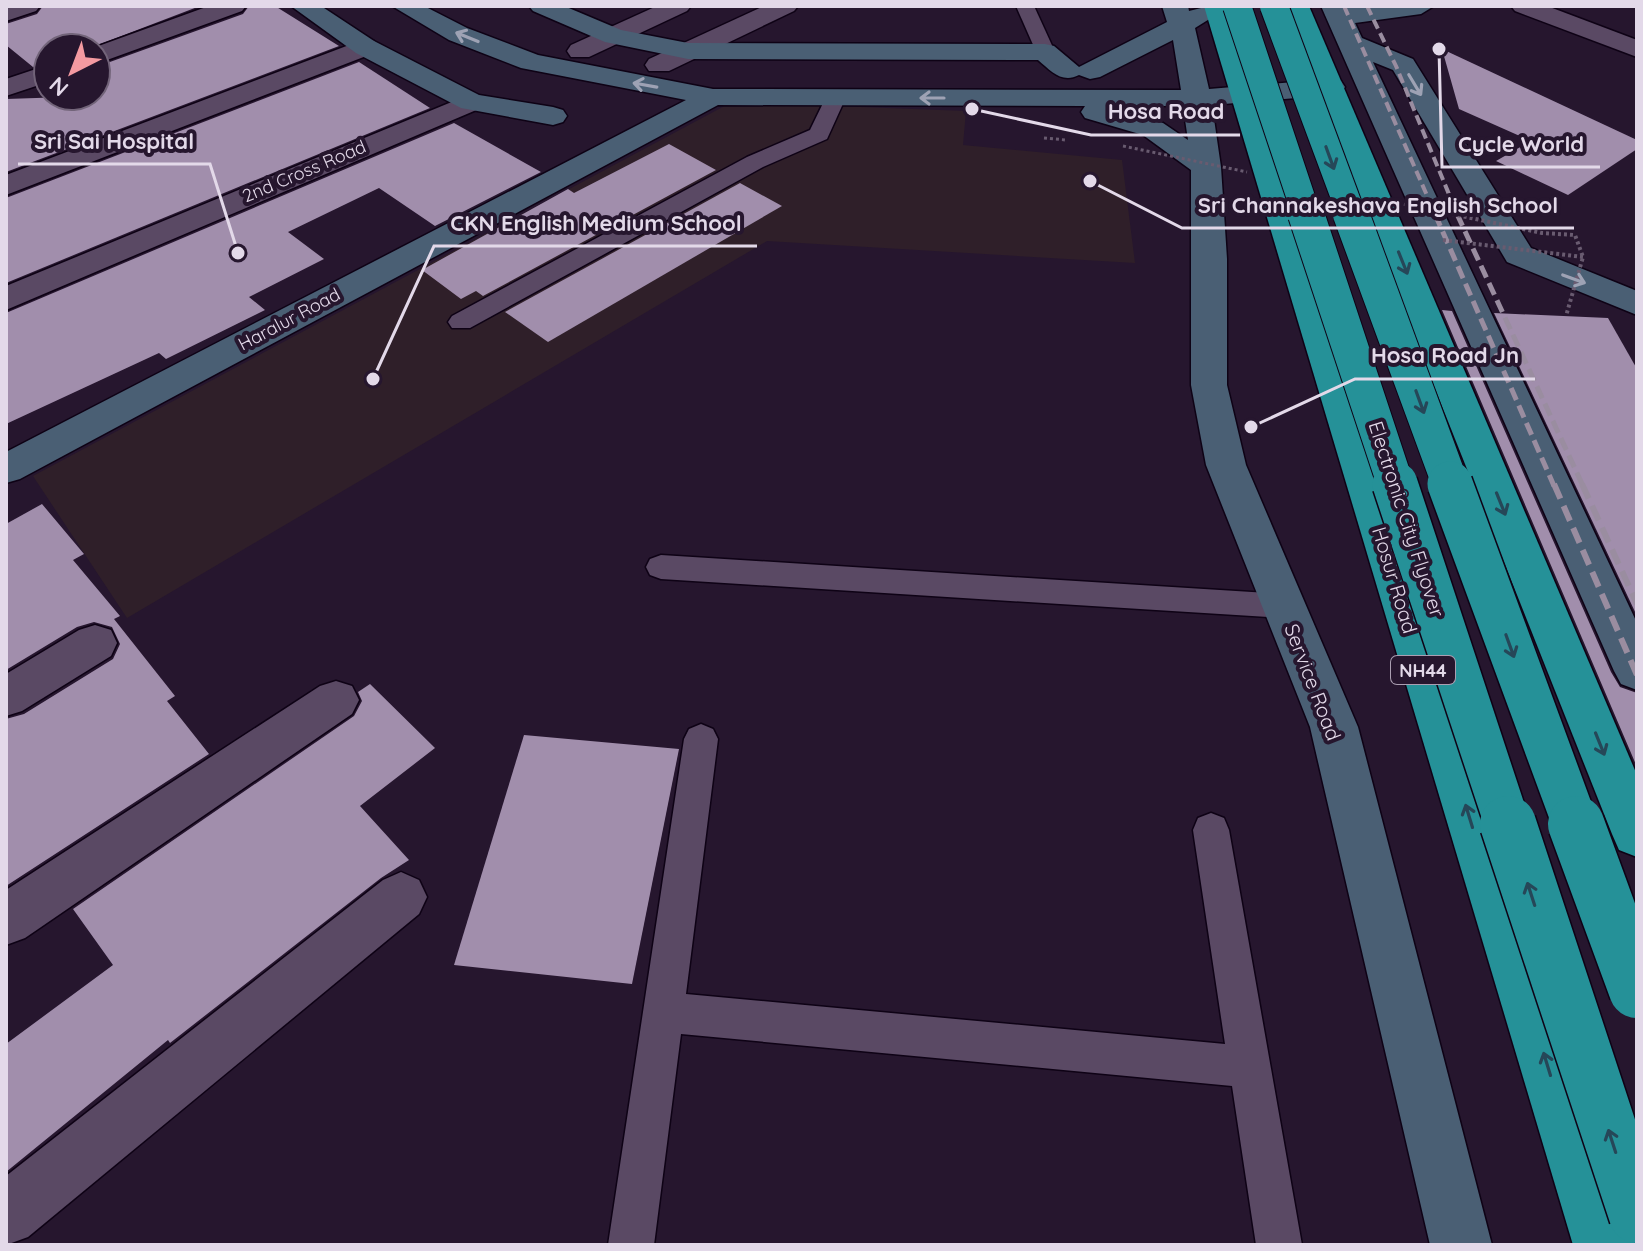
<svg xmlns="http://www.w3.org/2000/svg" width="1643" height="1251" viewBox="0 0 1643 1251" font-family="Quicksand,sans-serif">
  <rect width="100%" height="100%" fill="#26162e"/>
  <polygon fill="#2f1f29" points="732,102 966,111 963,145 1122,160 1135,263 767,241 127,618 33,476"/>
  <g fill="#a18eac">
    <polygon points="43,6 200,6 90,48 48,48 48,62 33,67 6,45 6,24 37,14"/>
    <polygon points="249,6 275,6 339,46 6,172 6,99 96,96 96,67 243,14"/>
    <polygon points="1442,49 1637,140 1637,149 1568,195 1496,161 1531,141 1459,109"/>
    <polygon points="359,62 430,108 6,283 6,198"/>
    <polygon points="454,123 541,172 435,226 379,188 288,232 324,259 249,297 265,310 166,359 159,353 6,424 6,313"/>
    <polygon points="669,144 716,170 483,296 476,291 461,299 422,270 568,189 574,193"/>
    <polygon points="740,183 782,206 548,342 505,312"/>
    <polygon points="1442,310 1452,311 1611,672 1620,687 1637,693 1637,767"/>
    <polygon points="1494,313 1608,318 1637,369 1637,616"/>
    <polygon points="42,504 84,554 73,560 120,616 114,619 175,696 167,701 209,754 6,886 6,719 24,714 113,659 120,644 112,627 94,622 77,627 6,670 6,524"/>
    <polygon points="370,684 435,748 360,806 409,860 381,878 170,1043 168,1040 6,1172 6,1044 113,965 73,909 354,716 362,701 358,692"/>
    <polygon points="524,735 679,749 632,984 454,965"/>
  </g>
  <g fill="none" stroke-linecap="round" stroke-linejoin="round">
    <defs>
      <g id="lane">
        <polygon points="1016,6 1034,6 1055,52 1052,56 1038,56"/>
        <polygon points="836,91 846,97 827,139 763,167 470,328 452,328 448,322 452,316 747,157 810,130 826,97"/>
        <polygon points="661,555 1283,594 1294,597 1299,606 1294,615 1283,618 661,579 650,575 646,567 650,559"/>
        <polygon points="701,724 713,729 718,739 686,994 1225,1044 1193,830 1198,818 1211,813 1224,818 1229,830 1302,1245 1256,1245 1232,1086 681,1034 654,1245 608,1245 684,739 689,729"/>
      </g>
      <g id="street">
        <polygon points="6,6 40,6 36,11 6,21"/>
        <polygon points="209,6 246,6 242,11 96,64 96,48 93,48"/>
        <polygon points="657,6 691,6 687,11 589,57 571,57 567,51 571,45"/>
        <polygon points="764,6 798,6 794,11 669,71 649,71 645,65 649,59"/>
        <polygon points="1511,6 1547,6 1637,40 1637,57 1515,11"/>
        <polygon points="365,39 374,41 378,47 374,53 6,195 6,175"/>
        <polygon points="48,65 48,82 6,96 6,79"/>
        <polygon points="471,94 481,96 485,102 481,108 6,310 6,286"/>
        <polygon points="95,625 111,630 117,643 111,656 22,711 6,716 6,674 79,630"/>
        <polygon points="336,681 352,686 359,700 352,714 25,938 6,945 6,890 320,686"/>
        <polygon points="401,872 419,880 427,897 419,914 28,1237 6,1245 6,1176 383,880"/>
      </g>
      <g id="secondary">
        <polygon points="291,6 321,6 374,41 479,95 553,107 563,110 567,116 563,122 553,125 461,108 356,53"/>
        <path d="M392 6H424L467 28 538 55 713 89 1181 90 1173 40 1100 77 1090 79 1079 75C1062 84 1051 71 1038 60L688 59 605 42 533 11 529 6H564L621 30 688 43 1045 44 1054 46 1079 67 1167 22 1162 6H1188L1189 11 1209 6 1219 13 1195 28 1209 89 1331 79 1341 81 1345 87 1341 93 1331 95 1212 105 1221 167 1227 259V385L1246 465 1358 727 1492 1245H1430L1310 727 1206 465 1191 385V170L1143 135 1085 118 1081 112 1085 106 718 105 20 479 6 483V452L686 100 521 68 449 40ZM1106 106H1183L1188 140 1163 123Z"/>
        <polygon points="1321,6 1434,6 1421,14 1355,23 1362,38 1413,59 1531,248 1637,291 1637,315 1507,262 1393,70 1373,62 1637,623 1637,690 1621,684 1614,671"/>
      </g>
      <g id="highway">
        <polygon points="1204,6 1230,6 1635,1245 1573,1245"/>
        <polygon points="1283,6 1309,6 1637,775 1637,857 1619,850 1612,834"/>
      </g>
    </defs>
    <use href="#lane" stroke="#0e0215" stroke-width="3"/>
    <use href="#street" stroke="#0e0215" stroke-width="3"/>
    <use href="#secondary" stroke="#0e0215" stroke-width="3"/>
    <use href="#highway" stroke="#0e0215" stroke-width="3"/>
    <polyline stroke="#695b70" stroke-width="3" stroke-dasharray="3 3" stroke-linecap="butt" points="1044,138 1066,140"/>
    <use href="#lane" fill="#5a4964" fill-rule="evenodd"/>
    <use href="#street" fill="#5a4964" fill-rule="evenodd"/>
    <use href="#secondary" fill="#4a5f74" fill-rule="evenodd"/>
    <use href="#highway" fill="#259198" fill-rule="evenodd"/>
    <g stroke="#9a8da0" stroke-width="4" stroke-dasharray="10 5" stroke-linecap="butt">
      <polyline points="1344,6 1436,216"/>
      <polyline points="1367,6 1396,66 1458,216"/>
    </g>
    <g stroke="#9a8da0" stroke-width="5" stroke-dasharray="13 6" stroke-linecap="butt">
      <polyline points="1435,214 1554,486"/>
      <polyline points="1457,214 1583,486"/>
    </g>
    <g stroke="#9a8da0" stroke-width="6" stroke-dasharray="16 8" stroke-linecap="butt">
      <polyline points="1554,484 1637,675"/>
      <polyline points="1582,484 1637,604"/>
    </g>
    <defs>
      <g id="highway-bridge-far3">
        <polyline points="1237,6 1307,216"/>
        <polyline points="1274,6 1352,216"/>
      </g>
      <g id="highway-bridge-far2">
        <polyline points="1306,214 1396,486"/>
        <polyline points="1351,214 1451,486"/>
      </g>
      <g id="highway-bridge-far1">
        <polyline points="1395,484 1508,826"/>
        <polyline points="1450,484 1576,826"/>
      </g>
      <g id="highway-bridge">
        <polyline points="1508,824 1637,1215"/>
        <polyline points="1576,824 1637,990"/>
      </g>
    </defs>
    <use href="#highway-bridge-far3" stroke="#0e0215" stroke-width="30" stroke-linecap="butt"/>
    <use href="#highway-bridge-far2" stroke="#0e0215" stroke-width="38" stroke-linecap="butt"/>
    <use href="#highway-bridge-far1" stroke="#0e0215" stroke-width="48" stroke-linecap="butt"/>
    <use href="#highway-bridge" stroke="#0e0215" stroke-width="59" stroke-linecap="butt"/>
    <g stroke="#695b70" stroke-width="3" stroke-dasharray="3 3" stroke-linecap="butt">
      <polyline points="1123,146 1247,172"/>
      <polyline points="1398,203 1461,216"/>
    </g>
    <g stroke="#695b70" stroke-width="4" stroke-dasharray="3 3" stroke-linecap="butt">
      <polyline points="1452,214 1542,233 1575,235 1583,257 1566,316"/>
      <polyline points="1443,240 1583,257"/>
    </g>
    <use href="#highway-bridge-far3" stroke="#259198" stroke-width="28"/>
    <use href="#highway-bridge-far2" stroke="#259198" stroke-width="36"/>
    <use href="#highway-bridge-far1" stroke="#259198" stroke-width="45"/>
    <use href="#highway-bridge" stroke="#259198" stroke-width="56"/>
  </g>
  <defs><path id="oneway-shaft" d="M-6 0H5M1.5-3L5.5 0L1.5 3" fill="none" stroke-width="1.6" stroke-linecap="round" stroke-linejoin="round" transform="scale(2)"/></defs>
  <g stroke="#9ea2b4">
    <use href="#oneway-shaft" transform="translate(467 37) rotate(-158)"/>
    <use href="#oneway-shaft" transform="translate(645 85) rotate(-170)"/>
    <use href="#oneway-shaft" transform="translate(1415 85) rotate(59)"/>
    <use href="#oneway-shaft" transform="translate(932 98) rotate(-180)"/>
    <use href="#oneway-shaft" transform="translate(1574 279) rotate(20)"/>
  </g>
  <g stroke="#264758">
    <use href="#oneway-shaft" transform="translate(1330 158) rotate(70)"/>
    <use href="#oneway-shaft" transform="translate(1403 263) rotate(68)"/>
    <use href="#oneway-shaft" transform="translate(1420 402) rotate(70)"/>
    <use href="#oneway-shaft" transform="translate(1501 504) rotate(68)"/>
    <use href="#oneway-shaft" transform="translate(1510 646) rotate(70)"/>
    <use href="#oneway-shaft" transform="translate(1600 744) rotate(68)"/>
    <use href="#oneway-shaft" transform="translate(1469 816) rotate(-107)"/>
    <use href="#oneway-shaft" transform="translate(1531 894) rotate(-108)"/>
    <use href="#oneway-shaft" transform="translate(1547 1064) rotate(-107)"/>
    <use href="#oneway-shaft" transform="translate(1612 1141) rotate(-108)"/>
  </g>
  <g text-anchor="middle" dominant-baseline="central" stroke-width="8" stroke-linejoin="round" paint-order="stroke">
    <g font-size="18" fill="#e3d9e9" stroke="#26162e">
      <text transform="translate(304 171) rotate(-23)">2nd Cross Road</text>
      <text transform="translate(289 319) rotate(-28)">Haralur Road</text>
    </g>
    <rect fill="#26162e" stroke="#aa9eb1" stroke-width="2" x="1391" y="656" width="64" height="28" rx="6"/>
    <g font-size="18" font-weight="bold" fill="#e3d9e9">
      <text x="1423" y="670">NH44</text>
    </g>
    <g font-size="20" fill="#e3d9e9" stroke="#26162e">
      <text transform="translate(1407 519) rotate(72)">Electronic City Flyover</text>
      <text transform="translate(1395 580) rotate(73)">Hosur Road</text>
      <text transform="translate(1313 682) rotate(69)">Service Road</text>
    </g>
  </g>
  <path fill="none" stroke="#e3d9e9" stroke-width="3" d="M972 109L1091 135H1240M238 253L210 164H18M1439 49L1442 167H1600M1090 181L1182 228H1574M373 379L434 246H757M1251 427L1355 379H1535"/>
  <g fill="#e3d9e9" stroke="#26162e" stroke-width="3">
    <circle cx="972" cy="109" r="8"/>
    <circle cx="238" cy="253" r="8"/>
    <circle cx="1439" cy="49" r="8"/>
    <circle cx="1090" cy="181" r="8"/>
    <circle cx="373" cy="379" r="8"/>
    <circle cx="1251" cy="427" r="8"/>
  </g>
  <g font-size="22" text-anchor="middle" font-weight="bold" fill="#e3d9e9" stroke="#26162e" stroke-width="8" stroke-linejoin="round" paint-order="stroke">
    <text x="1166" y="119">Hosa Road</text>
    <text x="114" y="149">Sri Sai Hospital</text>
    <text x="1521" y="152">Cycle World</text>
    <text x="1378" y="213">Sri Channakeshava English School</text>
    <text x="596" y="231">CKN English Medium School</text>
    <text x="1445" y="363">Hosa Road Jn</text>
  </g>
  <rect width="1643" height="1251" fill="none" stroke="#e3d9e9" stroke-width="16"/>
  <g transform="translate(72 72) rotate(222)"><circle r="38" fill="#26162e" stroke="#726479" stroke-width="2"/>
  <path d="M0-6L14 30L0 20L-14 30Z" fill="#f49aa1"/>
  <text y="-12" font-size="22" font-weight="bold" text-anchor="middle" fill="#e3d9e9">N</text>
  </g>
</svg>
